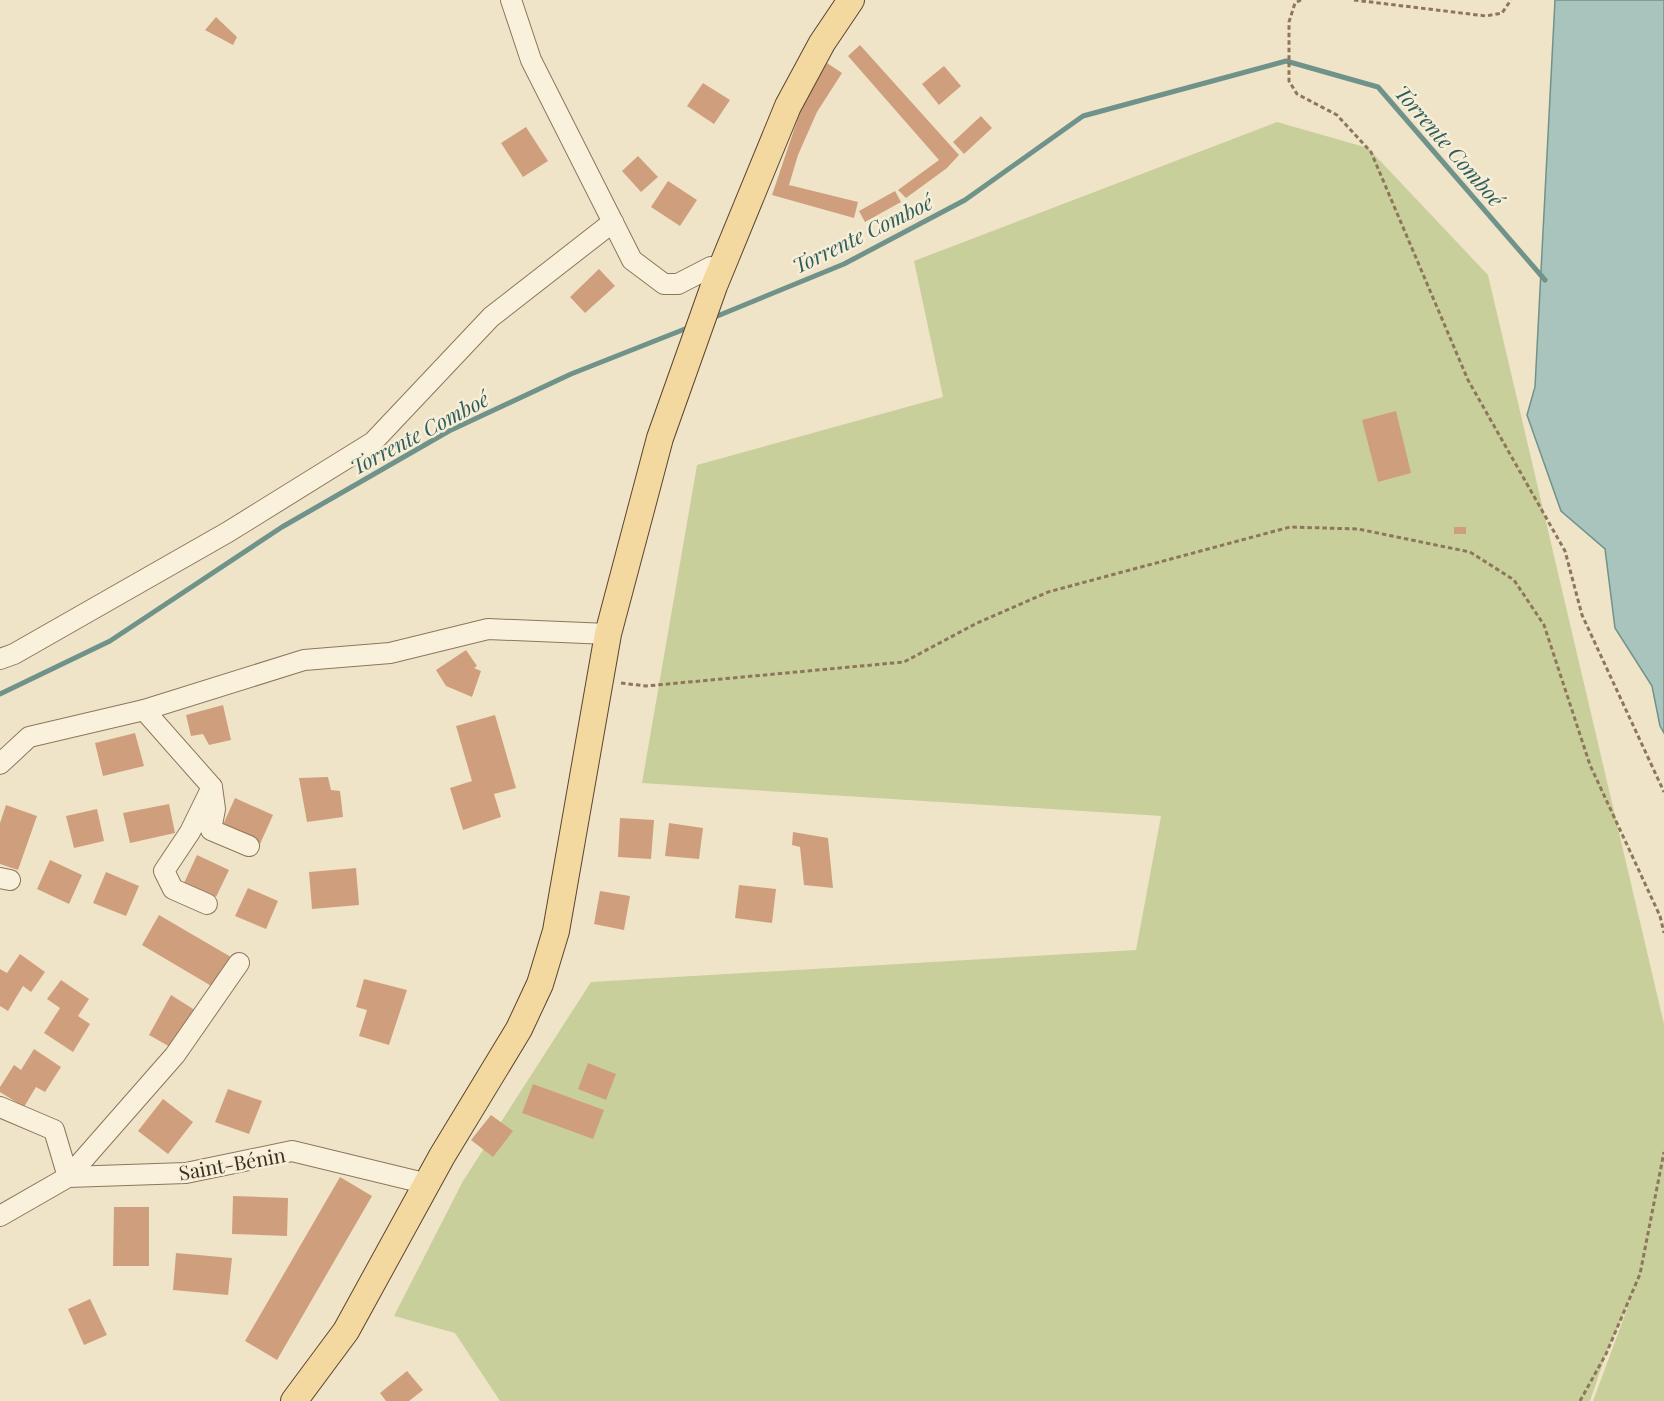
<svg xmlns="http://www.w3.org/2000/svg" width="1664" height="1401" viewBox="0 0 1664 1401" font-family="'Playfair Display',serif">
  <rect width="100%" height="100%" fill="#f0e4c8"/>
  <polygon fill="#c9cf9b" points="1277,122 1368,148 1488,275 1664,1024 1664,1401 1593,1401 1633,1293 1606,1354 1590,1401 500,1401 455,1333 394,1316 463,1181 591,982 1136,950 1161,816 642,783 697,465 943,397 914,261"/>
  <polygon fill="#a9c4bc" stroke="#6f938a" stroke-width="1.5" points="1555,0 1664,0 1664,733 1660,726 1652,686 1615,628 1605,549 1561,511 1527,415 1535,387"/>
  <g fill="none" stroke-linecap="round" stroke-linejoin="round">
    <g stroke="#6f938a" stroke-width="5">
      <polyline points="710,319 844,264 965,200 1083,116 1286,61 1378,87 1545,280"/>
      <polyline points="0,694 110,641 282,527 449,431 571,374 690,327"/>
    </g>
  </g>
  <g fill="#cf9f7d">
    <polygon points="216,17 237,37 233,45 205,30"/>
    <polygon points="860,45 959,155 947,168 906,198 898,190 939,160 848,56"/>
    <polygon points="827,63 842,73 817,112 798,155 789,185 858,202 854,218 772,195 803,103"/>
    <polygon points="944,66 961,86 939,105 922,84"/>
    <polygon points="703,83 730,100 714,124 687,106"/>
    <polygon points="981,116 992,128 964,154 953,142"/>
    <polygon points="526,127 548,161 523,177 501,143"/>
    <polygon points="638,156 658,177 641,192 622,171"/>
    <polygon points="668,181 697,200 680,226 651,207"/>
    <polygon points="895,191 901,202 865,222 859,211"/>
    <polygon points="599,269 615,286 585,313 570,297"/>
    <polygon points="1396,411 1411,473 1378,482 1362,420"/>
    <rect x="1454" y="527" width="12" height="7"/>
    <polygon points="466,650 477,666 474,668 481,671 472,697 446,686 436,670"/>
    <polygon points="223,705 231,740 209,745 203,734 191,736 186,715"/>
    <polygon points="495,715 516,788 494,794 501,817 463,830 450,788 472,781 456,726"/>
    <polygon points="135,733 144,766 103,776 95,743"/>
    <polygon points="328,777 331,790 340,791 343,817 307,822 299,778"/>
    <polygon points="235,798 273,815 260,844 222,827"/>
    <polygon points="169,804 175,833 130,843 123,813"/>
    <polygon points="6,805 37,816 18,870 0,864 0,823"/>
    <polygon points="97,809 104,841 74,848 66,816"/>
    <polygon points="620,818 654,820 651,859 618,857"/>
    <polygon points="669,823 703,828 699,859 665,856"/>
    <polygon points="793,832 828,838 833,888 804,885 800,847 792,845"/>
    <polygon points="197,855 229,870 216,897 184,883"/>
    <polygon points="50,860 82,875 69,904 37,889"/>
    <polygon points="356,868 359,905 312,909 309,872"/>
    <polygon points="106,872 139,886 126,916 93,903"/>
    <polygon points="739,885 776,889 772,923 735,918"/>
    <polygon points="248,888 278,901 266,929 235,916"/>
    <polygon points="600,891 630,896 624,930 594,924"/>
    <polygon points="159,915 231,957 213,987 142,945"/>
    <polygon points="20,954 45,972 31,992 23,986 8,1011 0,1006 0,969 7,973"/>
    <polygon points="364,979 407,990 389,1045 359,1036 367,1010 356,1007"/>
    <polygon points="61,980 89,999 78,1016 90,1024 73,1052 44,1033 60,1008 47,999"/>
    <polygon points="171,995 198,1012 172,1048 149,1035"/>
    <polygon points="34,1049 61,1067 45,1092 36,1087 24,1107 0,1092 0,1087 14,1065 21,1070"/>
    <polygon points="588,1063 616,1074 606,1100 578,1089"/>
    <polygon points="533,1084 604,1110 593,1139 522,1113"/>
    <polygon points="228,1089 262,1101 249,1134 215,1122"/>
    <polygon points="163,1099 193,1122 168,1154 138,1131"/>
    <polygon points="491,1115 513,1131 493,1157 471,1140"/>
    <polygon points="340,1177 372,1196 277,1360 245,1341"/>
    <polygon points="233,1196 288,1198 287,1236 232,1234"/>
    <polygon points="114,1207 149,1207 149,1266 113,1266"/>
    <polygon points="176,1253 232,1258 228,1295 173,1290"/>
    <polygon points="90,1299 107,1335 84,1345 68,1309"/>
    <polygon points="407,1371 423,1390 409,1401 386,1401 380,1393"/>
  </g>
  <g fill="none" stroke-linecap="round" stroke-linejoin="round">
    <defs>
      <g id="minor">
        <polyline points="511,0 531,60 632,260 664,284 678,284 711,267 721,269"/>
        <polyline points="0,659 14,654 228,532 373,442 491,317 613,222"/>
        <polyline points="144,710 212,787 215,809 211,830 249,846"/>
        <polyline points="0,764 29,737 144,710 304,660 390,653 488,629 608,634"/>
        <polyline points="0,878 10,880"/>
        <polyline points="207,904 173,889 164,871 190,832 212,787"/>
        <polyline points="0,1107 54,1130 68,1177 175,1055 239,963"/>
        <polyline points="0,1216 68,1177 186,1173 292,1151 428,1184"/>
      </g>
      <polyline id="major" points="294,1401 346,1331 442,1156 519,1029 540,984 556,931 608,634 660,438 714,286 788,106 822,43 851,0"/>
    </defs>
    <use href="#minor" stroke="#8d765c" stroke-width="22"/>
    <use href="#major" stroke="#5b4430" stroke-width="28"/>
    <g stroke="#8d765c" stroke-width="3" stroke-dasharray="4.5 3" stroke-linecap="butt">
      <polyline points="1301,0 1295,3 1289,22 1289,81 1297,94 1337,115 1371,152 1468,380 1565,551 1582,615 1664,792"/>
      <polyline points="1354,0 1486,16 1502,13 1511,0"/>
      <polyline points="621,683 646,686 904,662 977,623 1048,592 1290,527 1358,529 1470,552 1514,580 1544,625 1590,765 1660,916 1664,933"/>
      <polyline points="1580,1401 1606,1354 1640,1274 1664,1152"/>
    </g>
    <use href="#minor" stroke="#faf1dc" stroke-width="20"/>
    <use href="#major" stroke="#f3d9a0" stroke-width="26"/>
  </g>
  <g text-anchor="middle" dominant-baseline="central" stroke-width="5" stroke-linejoin="round" paint-order="stroke">
    <g font-size="20" fill="#3d2e20" stroke="#f7eed8">
      <text transform="translate(232 1163) rotate(-10)">Saint-Bénin</text>
    </g>
    <g font-size="21" font-style="italic" fill="#2f5d5a" stroke="#f7eed8">
      <text transform="translate(1450 145) rotate(49)">Torrente Comboé</text>
      <text transform="translate(862 233) rotate(-26)">Torrente Comboé</text>
      <text transform="translate(419 432) rotate(-28)">Torrente Comboé</text>
    </g>
  </g>
</svg>
